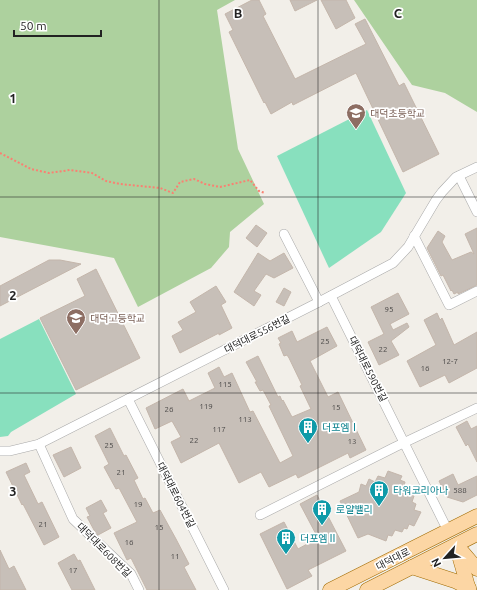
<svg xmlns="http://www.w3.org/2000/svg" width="477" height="590" viewBox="0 0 477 590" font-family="Ubuntu,'Noto Sans KR',sans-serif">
  <rect width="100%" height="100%" fill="#f2efe9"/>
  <g fill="#add19e">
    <polygon points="0,0 235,0 217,10 238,149 264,204 230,232 229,247 211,268 138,307 114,258 0,237"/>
    <polygon points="354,0 477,0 477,112 445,93 412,85"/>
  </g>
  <g fill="#88e0be">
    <polygon points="367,110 406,193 381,232 329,268 277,156"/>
    <polygon points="39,319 76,394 11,432 8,436 0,437 0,339"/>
  </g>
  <g fill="#c7bfb8" stroke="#c4b6ab">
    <polygon points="252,0 259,0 266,14 263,16 295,79 366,44 355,24 365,19 399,86 404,83 439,154 403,172 356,73 293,105 292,102 271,114 265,102 264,103 229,32 233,30 225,14"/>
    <polygon points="290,0 317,0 295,11"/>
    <polygon points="321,0 346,0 355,18 336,29"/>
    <polygon points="256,225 267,233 257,247 246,238"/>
    <polygon points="477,228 477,285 458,294 458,292 454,294 452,290 451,291 443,275 441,276 427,248 438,231 445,236 442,242 452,260 471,252 474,254 465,234"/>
    <polygon points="258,253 270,261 284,253 293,268 274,278 266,274 254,291 261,295 254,306 234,292"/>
    <polygon points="49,260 60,260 81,264 0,306 0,286"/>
    <polygon points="96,269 140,358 76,390 40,318 85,296 77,279"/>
    <polygon points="216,286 226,302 221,305 232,328 219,335 219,333 180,353 172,336 183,330 178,322 196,312 190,302"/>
    <polygon points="284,288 291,292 284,306 276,302"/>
    <polygon points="398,293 409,314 390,324 393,330 407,323 409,327 391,341 399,355 379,365 368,342 384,334 371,307"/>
    <polygon points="437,313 440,320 442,318 454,345 477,332 477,368 449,383 445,375 420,387 407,361 436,345 424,320"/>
    <polygon points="327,327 337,346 310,361 328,397 338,392 366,450 350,458 348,453 298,478 296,474 269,487 261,472 239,483 219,443 181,463 171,442 181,437 172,421 155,429 146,408 183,389 189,401 215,388 208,373 219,367 224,377 232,373 250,412 253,411 280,463 293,456 269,406 271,405 263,390 260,391 255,382 257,382 246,362 258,356 278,397 280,396 282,401 283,400 292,417 311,409 300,386 302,385 289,358 287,355 284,356 279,344 281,343 278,338 292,331 297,342"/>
    <polygon points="467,421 471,429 477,426 477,462 468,444 466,446 456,427"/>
    <polygon points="110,428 124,456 126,455 138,478 134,480 143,499 145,498 153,513 160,510 176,539 189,564 184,567 196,590 147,590 131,558 127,560 114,533 137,522 119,488 116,489 104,467 109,464 95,436"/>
    <polygon points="71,447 81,468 64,477 53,455"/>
    <polygon points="26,463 30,472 24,475 38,504 42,502 59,537 44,545 23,504 22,505 6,472"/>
    <polygon points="388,471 402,476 400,480 405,482 404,486 408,488 407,493 414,496 412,502 416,504 414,510 421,512 414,526 409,524 407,529 404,528 402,532 395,530 392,536 388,535 386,541 368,534 358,538 340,501 359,492 361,484 366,486 369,479 375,482 378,476 385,478"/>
    <polygon points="453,474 458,485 477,476 477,495 463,502 447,497 439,481"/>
    <polygon points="317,495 346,551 308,570 312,576 287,589 260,534 284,522 298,549 318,538 300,504"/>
    <polygon points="101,500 107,511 103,513 111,528 98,535 94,530 87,517 90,516 86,508"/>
    <polygon points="0,550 9,569 14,566 26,590 0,590"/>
    <polygon points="74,554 78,561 80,560 95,590 72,590 58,563"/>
  </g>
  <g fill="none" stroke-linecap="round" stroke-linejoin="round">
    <defs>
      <g id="minor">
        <polyline points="459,176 477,212"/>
        <polyline points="284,234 319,302"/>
        <polyline points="414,236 449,305 477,291"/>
        <polyline points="331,296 448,531"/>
        <polyline points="128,399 224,590"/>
        <polyline points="39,444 73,519 131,574 139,590"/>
        <polyline points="0,451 10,451 39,444 319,302 393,263 408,247 436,200 442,192 456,177 477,167"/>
        <polyline points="260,515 395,447 477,408"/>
      </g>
      <g id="primary">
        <polyline points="456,545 469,590"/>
        <polyline points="459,548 477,569"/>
        <polyline points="412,567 455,581 469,588"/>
        <polyline points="330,590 477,516"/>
        <polyline points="367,590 477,534"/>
      </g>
    </defs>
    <use href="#minor" stroke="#a9a9a9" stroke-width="10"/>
    <use href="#primary" stroke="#a06b00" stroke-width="15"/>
    <polyline stroke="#fa8072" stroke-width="2" stroke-dasharray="2 2" stroke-linecap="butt" points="0,153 31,169 49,173 70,170 92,173 106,181 120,184 160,188 173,193 180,182 194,179 205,184 220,187 250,180 259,191 265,193"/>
    <use href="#minor" stroke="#fff" stroke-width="9"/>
    <use href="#primary" stroke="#fcd6a4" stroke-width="14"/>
  </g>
  <path fill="none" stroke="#222" stroke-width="1" stroke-opacity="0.55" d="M159 0V590M318 0V590M0 197H477M0 393H477"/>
  <defs>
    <symbol id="school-pin" viewBox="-11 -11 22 30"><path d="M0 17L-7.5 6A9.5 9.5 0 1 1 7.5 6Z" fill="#8d6e63" stroke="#fff"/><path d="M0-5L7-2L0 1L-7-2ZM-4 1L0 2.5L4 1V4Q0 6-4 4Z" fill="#fff"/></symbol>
    <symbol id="building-pin" viewBox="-11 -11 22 30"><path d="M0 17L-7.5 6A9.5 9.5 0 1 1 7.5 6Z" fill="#0f9aa8" stroke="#fff"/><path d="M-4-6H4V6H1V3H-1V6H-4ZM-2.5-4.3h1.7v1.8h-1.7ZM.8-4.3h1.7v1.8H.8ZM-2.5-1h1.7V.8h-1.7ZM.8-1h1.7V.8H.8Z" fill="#fff"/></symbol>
  </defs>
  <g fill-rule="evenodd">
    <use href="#school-pin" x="345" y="102" width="22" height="30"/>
    <use href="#school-pin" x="65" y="307" width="22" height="30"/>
    <use href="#building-pin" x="297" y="416" width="22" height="30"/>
    <use href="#building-pin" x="368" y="479" width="22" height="30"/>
    <use href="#building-pin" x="311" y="498" width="22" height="30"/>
    <use href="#building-pin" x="275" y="527" width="22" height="30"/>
  </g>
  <g text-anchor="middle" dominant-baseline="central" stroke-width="3.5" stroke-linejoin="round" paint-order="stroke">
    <g font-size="8" fill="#4b4948">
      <text x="389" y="309">95</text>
      <text x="325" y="341">25</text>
      <text x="383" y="349">22</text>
      <text x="450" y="361">12-7</text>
      <text x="425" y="368">16</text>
      <text x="225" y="384">115</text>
      <text x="206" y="406">119</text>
      <text x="336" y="407">15</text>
      <text x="169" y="409">26</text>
      <text x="245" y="419">113</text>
      <text x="219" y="429">117</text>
      <text x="194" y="440">22</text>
      <text x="352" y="441">13</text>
      <text x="109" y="445">25</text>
      <text x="121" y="472">21</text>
      <text x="460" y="490">588</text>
      <text x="138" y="504">19</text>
      <text x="43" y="524">21</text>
      <text x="159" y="527">15</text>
      <text x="129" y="542">16</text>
      <text x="175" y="556">11</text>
      <text x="73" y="570">17</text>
    </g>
    <g font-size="10" fill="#785e54" stroke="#fff" text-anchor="start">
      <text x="370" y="113">대덕초등학교</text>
      <text x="90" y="318">대덕고등학교</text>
    </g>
    <g font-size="10" fill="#222" stroke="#fff">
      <text transform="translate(257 334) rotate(-27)">대덕대로556번길</text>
      <text transform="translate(368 369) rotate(63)">대덕대로590번길</text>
      <text transform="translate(176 495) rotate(63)">대덕대로604번길</text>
      <text transform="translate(104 550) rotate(45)">대덕대로608번길</text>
      <text transform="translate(393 559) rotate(-27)">대덕대로</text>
    </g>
    <g font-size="10" fill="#0d838f" stroke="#fff" text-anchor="start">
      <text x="322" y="427">더포엠Ⅰ</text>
      <text x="393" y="490">타워코리아나</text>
      <text x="336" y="509">로얄밸리</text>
      <text x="300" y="538">더포엠Ⅱ</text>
    </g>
  </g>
  <g font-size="13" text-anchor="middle" font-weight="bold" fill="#222" stroke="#fff" stroke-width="3.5" stroke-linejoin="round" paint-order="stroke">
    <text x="238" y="18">B</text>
    <text x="398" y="18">C</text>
    <text x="13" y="103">1</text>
    <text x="13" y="300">2</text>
    <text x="13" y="496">3</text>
  </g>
  <g transform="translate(445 558) rotate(243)" stroke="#ffffff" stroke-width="3" paint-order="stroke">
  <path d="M0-3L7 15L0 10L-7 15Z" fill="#222222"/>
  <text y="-6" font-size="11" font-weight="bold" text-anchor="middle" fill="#222222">N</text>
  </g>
  <path d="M14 30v6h87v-6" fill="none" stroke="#222222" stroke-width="2"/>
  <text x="20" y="30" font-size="12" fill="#222222" stroke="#ffffff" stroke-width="3" paint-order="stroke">50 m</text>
</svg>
